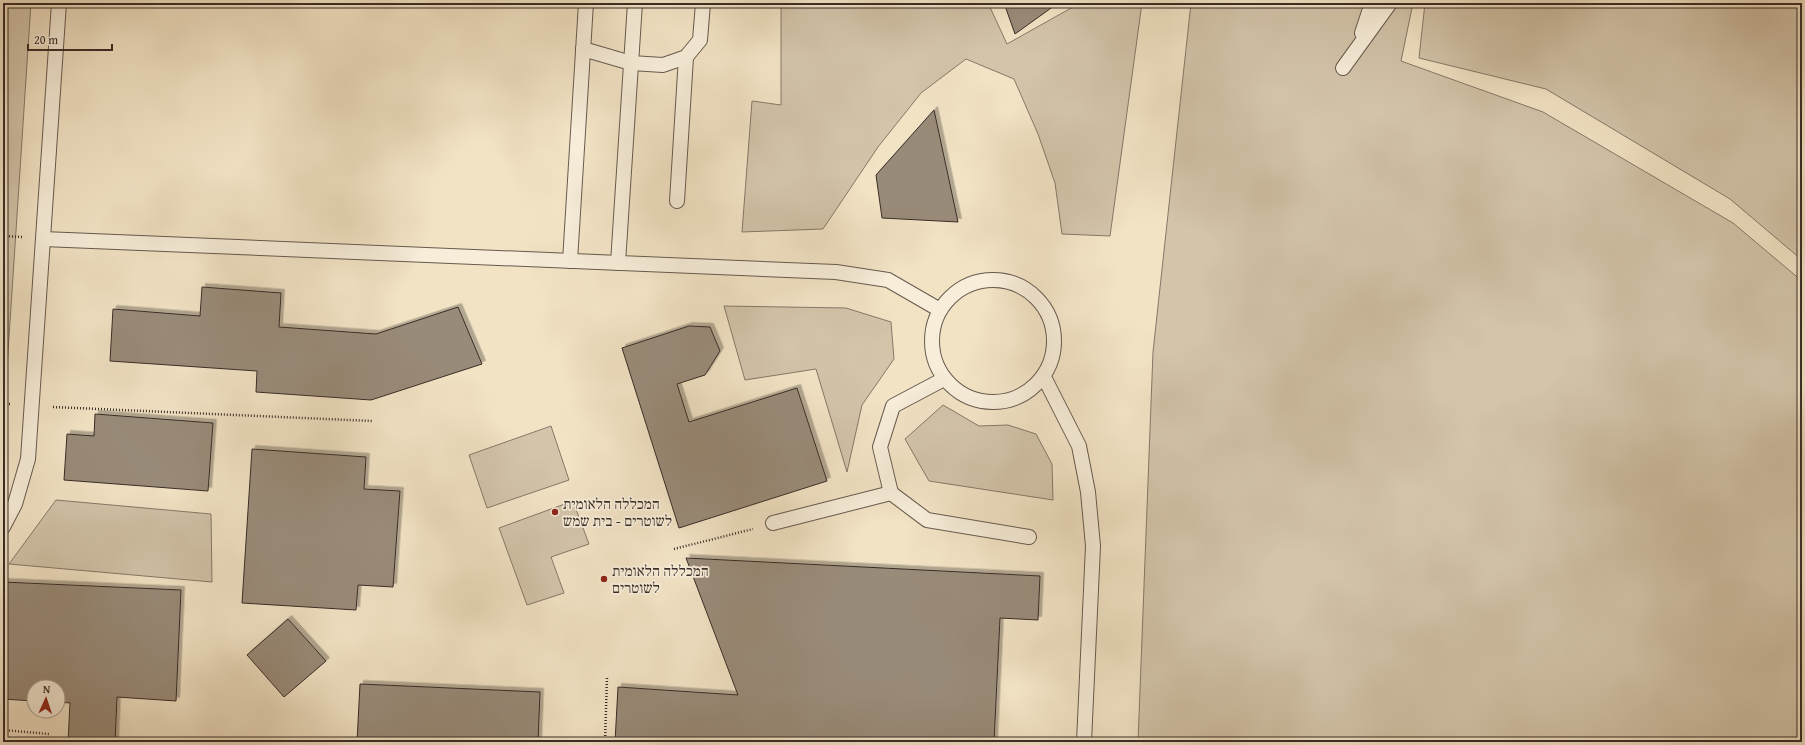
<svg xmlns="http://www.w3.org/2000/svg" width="1805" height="745" viewBox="0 0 1805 745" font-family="'Gentium Book Plus','Frank Ruhl Libre',serif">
  <defs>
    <filter id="shadow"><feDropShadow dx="3.5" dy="-3.5" stdDeviation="0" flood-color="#0004"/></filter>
  </defs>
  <rect width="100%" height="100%" fill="#f2e3c5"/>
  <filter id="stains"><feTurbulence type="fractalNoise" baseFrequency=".005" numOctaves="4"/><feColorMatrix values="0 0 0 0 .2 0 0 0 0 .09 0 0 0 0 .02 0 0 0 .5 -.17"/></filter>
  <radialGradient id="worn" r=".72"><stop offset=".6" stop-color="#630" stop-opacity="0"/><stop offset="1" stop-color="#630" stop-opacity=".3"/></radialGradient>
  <g fill="#d3c4aa" stroke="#867868">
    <polygon points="3,3 31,3 3,428"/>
    <polygon points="781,3 988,3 1007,44 1080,3 1142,3 1110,236 1062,234 1055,183 1038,134 1014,79 966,59 921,93 878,147 823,229 742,232 752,101 781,105"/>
    <polygon points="1191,3 1413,3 1401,61 1543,112 1733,223 1802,281 1802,742 1138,742 1153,352"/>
    <polygon points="1425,3 1802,3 1802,260 1730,199 1546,89 1419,58"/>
    <polygon points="724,306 846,308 891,322 894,359 862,405 847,472 816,369 745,380"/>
    <polygon points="943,405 979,426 1008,425 1036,434 1052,464 1053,500 929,481 905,439"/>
    <polygon points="551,426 569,480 487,508 469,455"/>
    <polygon points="56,500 211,514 212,582 9,564"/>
    <polygon points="573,501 589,544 551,557 564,593 527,605 499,528"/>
  </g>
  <g fill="#998b79" stroke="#392c27" filter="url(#shadow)">
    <polygon points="1004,3 1058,3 1015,34"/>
    <polygon points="934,110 958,222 882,218 876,175"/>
    <polygon points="202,287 281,293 279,327 376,334 458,307 482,364 371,400 256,392 257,371 110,361 113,309 200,316"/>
    <polygon points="689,326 710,327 720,351 705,375 677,384 689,422 797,388 827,481 679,528 622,348"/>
    <polygon points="95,414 213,423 208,491 64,480 67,434 94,436"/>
    <polygon points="252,449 366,457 364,489 400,491 393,587 358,585 356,610 242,603"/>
    <polygon points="686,558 1040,576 1038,620 1000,618 994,742 615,742 618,687 738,695"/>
    <polygon points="3,582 181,590 176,701 117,697 115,742 68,742 70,703 58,702 58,687 34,687 34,701 3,699 5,646 3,646"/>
    <polygon points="288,619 326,661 284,697 247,655"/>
    <polygon points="360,684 540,692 538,742 357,742"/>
  </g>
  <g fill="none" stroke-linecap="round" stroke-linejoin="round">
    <defs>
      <g id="lane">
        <polyline points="1362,33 1372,3"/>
        <polyline points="583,49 631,63 663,65 686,57 700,40 703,3"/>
        <polyline points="1343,68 1390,3"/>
        <polyline points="677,201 686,57"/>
        <polyline points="43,239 836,272 888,280 940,310"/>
        <polyline points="570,261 586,3"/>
        <polyline points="618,263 635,3"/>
        <circle cx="993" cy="341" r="61"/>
        <polyline points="1044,377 1079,446 1088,492 1093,546 1084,742"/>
        <polyline points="944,379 893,406 880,447 891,493 927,520 1029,537"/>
        <polyline points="773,523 891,493"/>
        <polyline points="3,527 15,504 28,459 59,3"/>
      </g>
    </defs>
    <use href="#lane" stroke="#675a4e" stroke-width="16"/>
    <g stroke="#392c27" stroke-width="2.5" stroke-dasharray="1 2" stroke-linecap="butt">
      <polyline points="3,236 22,237"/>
      <polyline points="3,404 10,404"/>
      <polyline points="53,407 372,421"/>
      <polyline points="674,549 753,529"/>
      <polyline points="3,730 49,734"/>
      <polyline points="605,742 607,677"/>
    </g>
    <use href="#lane" stroke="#f7edd9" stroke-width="14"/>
  </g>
  <g fill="#8f2418" stroke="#f7edd9" stroke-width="1.5">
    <circle cx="555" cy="512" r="4"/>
    <circle cx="604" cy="579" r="4"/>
  </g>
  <g text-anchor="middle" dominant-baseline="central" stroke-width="3.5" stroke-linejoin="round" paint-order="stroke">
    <g font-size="15" fill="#392c27" stroke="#f7edd9" text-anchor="start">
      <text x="563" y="503">המכללה הלאומית<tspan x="563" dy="17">לשוטרים - בית שמש</tspan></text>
      <text x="612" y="570">המכללה הלאומית<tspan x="612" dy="17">לשוטרים</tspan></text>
    </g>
  </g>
  <rect width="1805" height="745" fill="none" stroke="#f2e3c5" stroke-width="16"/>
  <rect x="4" y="4" width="1797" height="737" fill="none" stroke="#392c27" stroke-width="2"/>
  <rect x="8" y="8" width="1789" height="729" fill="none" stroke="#392c27"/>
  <g transform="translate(46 699) rotate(3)"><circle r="19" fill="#f7edd9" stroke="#aba092"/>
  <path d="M0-3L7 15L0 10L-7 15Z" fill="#8f2418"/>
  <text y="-6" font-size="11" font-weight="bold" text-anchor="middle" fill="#392c27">N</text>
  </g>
  <path d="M28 44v6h84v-6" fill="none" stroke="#392c27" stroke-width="2"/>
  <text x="34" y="44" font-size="12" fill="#392c27" stroke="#f7edd9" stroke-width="3" paint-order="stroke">20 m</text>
  <rect width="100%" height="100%" filter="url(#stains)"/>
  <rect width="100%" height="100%" fill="url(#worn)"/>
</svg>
